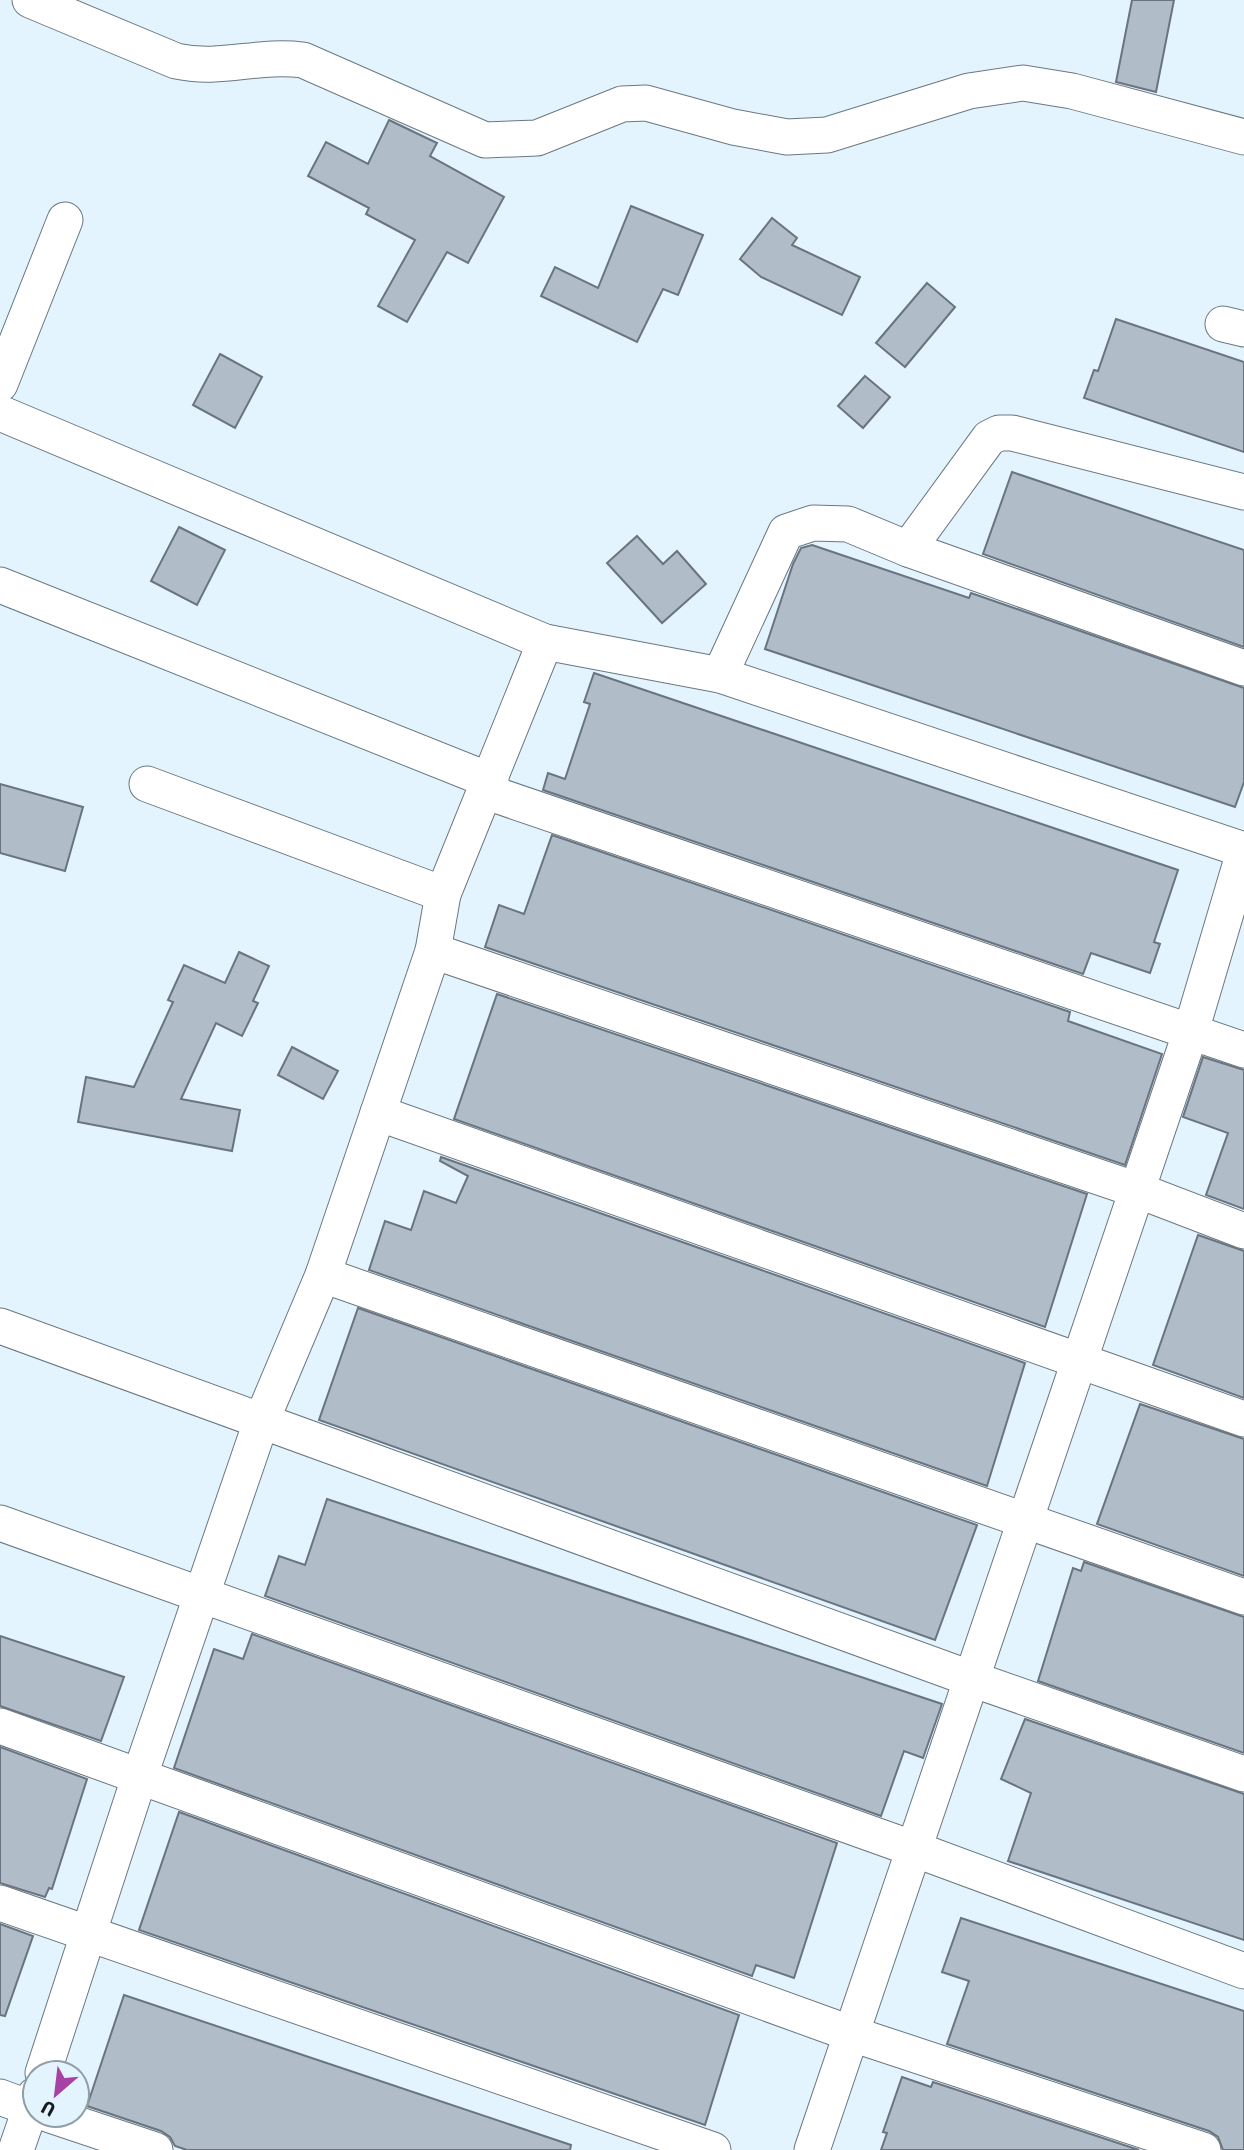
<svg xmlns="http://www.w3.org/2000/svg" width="1244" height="2150" viewBox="0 0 1244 2150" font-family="Signika,sans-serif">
  <rect width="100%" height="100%" fill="#e4f4fe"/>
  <g fill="#b1bcc9" stroke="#6a7480" stroke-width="2">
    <polygon points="1132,0 1174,0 1156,92 1116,82"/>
    <polygon points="389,120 437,143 430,156 504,197 468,263 447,252 407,322 378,306 415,240 366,214 369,208 308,176 326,142 368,164"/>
    <polygon points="631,206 703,235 678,295 663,289 637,342 541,296 555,267 598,288"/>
    <polygon points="772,218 797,238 792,245 860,277 842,315 761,277 740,259"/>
    <polygon points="927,283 955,307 905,367 876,343"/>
    <polygon points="1116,319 1244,362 1244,452 1084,398 1094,370 1098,371"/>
    <polygon points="220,354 262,377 235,428 193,405"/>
    <polygon points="865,376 890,397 863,428 838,406"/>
    <polygon points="1012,472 1244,550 1244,647 983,554"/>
    <polygon points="179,527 225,550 197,605 151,581"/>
    <polygon points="637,536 663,564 677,551 706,584 662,623 607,563"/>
    <polygon points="812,545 969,598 971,593 1244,688 1244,782 1235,807 765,649 793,564 801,548"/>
    <polygon points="594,673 1178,870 1154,942 1160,944 1150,973 1091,953 1083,974 543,790 548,773 565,779 590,704 584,702"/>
    <polygon points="0,784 83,807 65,871 0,853"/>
    <polygon points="552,835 1070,1012 1068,1021 1162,1054 1125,1165 485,947 499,905 524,914"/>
    <polygon points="239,952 269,966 253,1001 258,1003 242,1036 216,1023 181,1099 240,1110 232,1151 78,1122 86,1077 134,1087 173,1002 168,1000 184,965 225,983"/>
    <polygon points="497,994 1087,1194 1045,1327 454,1119"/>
    <polygon points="292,1047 338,1071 323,1099 278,1075"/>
    <polygon points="1203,1057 1244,1070 1244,1209 1206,1195 1228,1133 1183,1117"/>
    <polygon points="441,1157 1025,1363 987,1486 369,1270 385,1221 411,1230 424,1191 456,1203 468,1176 440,1161"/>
    <polygon points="1198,1235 1244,1251 1244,1398 1153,1365"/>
    <polygon points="358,1308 977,1525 935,1640 319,1420"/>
    <polygon points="1140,1404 1244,1439 1244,1576 1097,1524"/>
    <polygon points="327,1499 942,1704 923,1758 904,1751 881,1816 265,1596 279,1556 305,1565"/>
    <polygon points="1084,1562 1244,1617 1244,1753 1038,1681 1073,1568 1081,1571"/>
    <polygon points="252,1634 837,1843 794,1978 756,1965 752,1976 174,1768 214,1649 243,1659"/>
    <polygon points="0,1636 124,1677 101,1741 0,1706"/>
    <polygon points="1025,1719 1244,1794 1244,1940 1008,1861 1031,1793 1001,1779"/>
    <polygon points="0,1747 87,1779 52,1889 49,1888 45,1897 0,1883"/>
    <polygon points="179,1812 739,2015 705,2125 139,1930"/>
    <polygon points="961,1918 1244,2011 1244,2150 1223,2150 1218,2137 1209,2131 947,2044 969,1981 942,1972"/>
    <polygon points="0,1924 33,1936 5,2016 0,2015"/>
    <polygon points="124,1995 571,2145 570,2150 187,2150 175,2146 170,2137 161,2131 87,2106"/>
    <polygon points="902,2077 931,2087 933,2082 1139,2150 881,2150 887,2133 883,2132"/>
  </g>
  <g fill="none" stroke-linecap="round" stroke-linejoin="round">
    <defs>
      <g id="minor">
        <path d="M30 0 176 61C222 71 257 54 303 60L485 140 537 138 622 104 646 103 733 127 787 137 827 135 969 91 1023 83 1072 91 1244 137"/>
        <polyline points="1223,324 1244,329"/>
        <polyline points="0,384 65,220"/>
        <polyline points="0,413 545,642 720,675 1244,850"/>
        <polyline points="908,549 989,438 999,433 1012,433 1244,492"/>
        <polyline points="0,585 491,781"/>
        <polyline points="720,675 786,532 813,523 848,524 908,549 1244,668"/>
        <polyline points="147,784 443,894"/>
        <polyline points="487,792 1244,1050"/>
        <polyline points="433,951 1137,1190 1244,1231"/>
        <polyline points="378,1113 1244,1419"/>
        <polyline points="323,1275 1244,1597"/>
        <polyline points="0,1326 972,1679 1244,1774"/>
        <polyline points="0,1523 914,1849 1244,1971"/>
        <polyline points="0,1726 852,2034 1203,2150"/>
        <polyline points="0,1903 713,2150"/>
        <polyline points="43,2073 140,1775 261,1422 323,1275 433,951 443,894 545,642"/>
        <polyline points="0,2097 35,2110"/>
        <polyline points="50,2115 155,2150"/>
        <polyline points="16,2150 35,2095"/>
        <polyline points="812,2150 1191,1031 1244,852"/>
      </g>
    </defs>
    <use href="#minor" stroke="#6a7881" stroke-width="37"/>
    <use href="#minor" stroke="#fff" stroke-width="35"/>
  </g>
  <g transform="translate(56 2094) rotate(208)"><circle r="33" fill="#e4f4fe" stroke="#929ea5" stroke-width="2"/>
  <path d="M0-5L12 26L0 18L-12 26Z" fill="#a841a5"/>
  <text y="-10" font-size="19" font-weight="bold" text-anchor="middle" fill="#161c1f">U</text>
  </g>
</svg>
